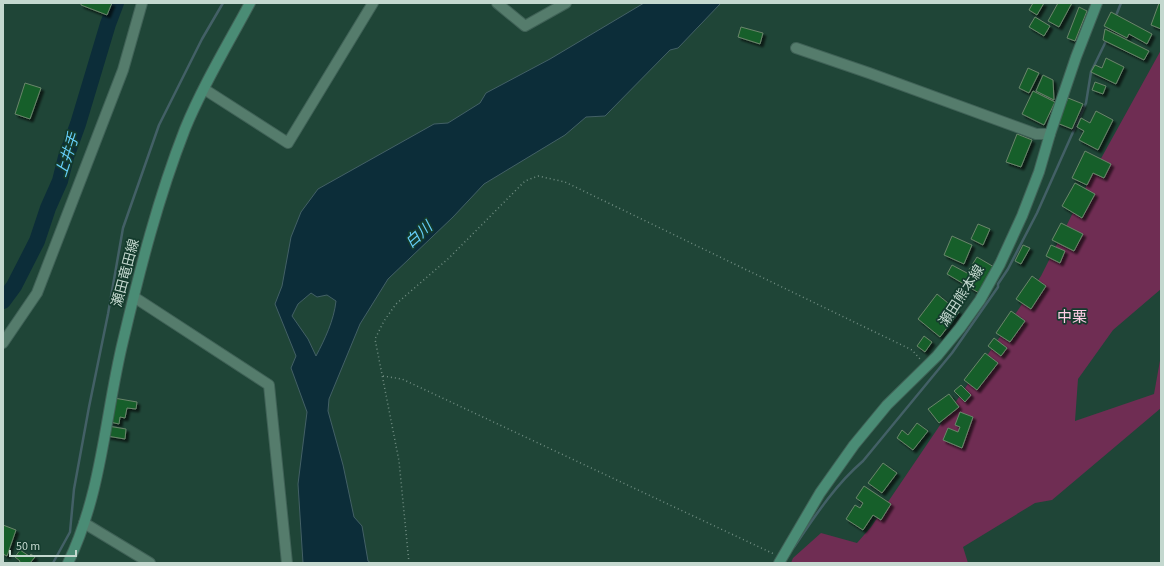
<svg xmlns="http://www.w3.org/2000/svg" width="1164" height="566" viewBox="0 0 1164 566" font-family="'Source Sans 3','Noto Sans JP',sans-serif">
  <defs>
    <filter id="shadow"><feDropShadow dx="3" dy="3" stdDeviation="1" flood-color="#0009"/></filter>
  </defs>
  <rect width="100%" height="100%" fill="#1f4537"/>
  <polygon fill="#6f2d53" points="1161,50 1161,289 1113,330 1078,379 1075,421 1154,394 1161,355 1161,408 1052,500 1035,503 963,547 968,563 791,563 793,558 821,533 857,543 871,527 1041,276 1093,173"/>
  <path fill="#0c2d39" stroke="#436066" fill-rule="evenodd" d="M644 3H721L678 48 670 50 605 116 586 117 565 135 484 184 453 217 388 279 360 324 329 399 328 411 343 465 354 517 362 526 368 561 371 563H303L298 484 307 412 291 368 296 356 275 304 282 286 291 237 301 212 318 189 434 124 448 123 480 103 486 93 550 59ZM311 293 317 297 327 295 336 301C334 320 325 339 316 356L308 339 292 316 298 304Z"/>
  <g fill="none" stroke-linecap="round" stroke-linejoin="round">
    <g stroke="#436066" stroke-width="2.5">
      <polyline points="1115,18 1121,3"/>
      <path d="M794 547C815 516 835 485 863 461L952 353 998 287V284L1008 269 1037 213 1061 159 1086 103 1091 72 1107 39"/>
      <polyline points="53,563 70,532 74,489 89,407 108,314 123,228 159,125 202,39 223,3"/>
    </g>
    <polyline stroke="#0c2d39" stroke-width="16" points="3,301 14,286 37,241 48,208 60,181 66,157 78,124 108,24 116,3"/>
  </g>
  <g fill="#195f29" stroke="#69856b" filter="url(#shadow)">
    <polygon points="81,3 112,3 107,15 81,5"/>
    <polygon points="1033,3 1044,3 1037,15 1029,10"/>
    <polygon points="1058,3 1072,3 1059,27 1048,21"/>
    <polygon points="1159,3 1161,3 1161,29 1151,25"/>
    <polygon points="1079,7 1087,11 1075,41 1067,38"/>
    <polygon points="1111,12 1152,34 1147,44 1129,34 1127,38 1104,26"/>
    <polygon points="1035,17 1050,26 1044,36 1029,27"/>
    <polygon points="741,27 763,33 760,44 738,37"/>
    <polygon points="1105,29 1149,51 1144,60 1103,40"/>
    <polygon points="1106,58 1124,67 1116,84 1091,72 1095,65 1102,68"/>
    <polygon points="1028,68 1039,73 1029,93 1019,88"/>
    <polygon points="1043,75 1053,80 1054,100 1036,91"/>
    <polygon points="1095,82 1106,86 1103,94 1092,90"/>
    <polygon points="25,83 41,88 30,119 15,114"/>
    <polygon points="1033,91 1055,102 1044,125 1022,114"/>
    <polygon points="1068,98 1083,104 1072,129 1057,123"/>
    <polygon points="1096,111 1113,120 1098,150 1079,140 1084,131 1077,127 1081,118 1090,123"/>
    <polygon points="1017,134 1032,140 1021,167 1006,162"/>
    <polygon points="1085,151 1111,164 1104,178 1093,173 1087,185 1072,178"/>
    <polygon points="1075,183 1095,194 1082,218 1062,206"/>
    <polygon points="1061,223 1083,234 1074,251 1052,240"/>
    <polygon points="978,224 990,229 983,245 971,239"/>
    <polygon points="952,236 972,245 964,264 944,255"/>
    <polygon points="1023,245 1030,248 1021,264 1015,261"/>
    <polygon points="1051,245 1065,251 1060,263 1046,256"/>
    <polygon points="977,257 994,267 979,293 947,274 952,265 967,273"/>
    <polygon points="1032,276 1046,286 1031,309 1016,299"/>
    <polygon points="937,294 959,312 940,337 918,319"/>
    <polygon points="1011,311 1025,321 1010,342 996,333"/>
    <polygon points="924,336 932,342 925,352 917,346"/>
    <polygon points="994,338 1007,348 1001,356 988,346"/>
    <polygon points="985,353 998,363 977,390 964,380"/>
    <polygon points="961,385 971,395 965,402 954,391"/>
    <polygon points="949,394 959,407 939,423 928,409"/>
    <polygon points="114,398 137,402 136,409 127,408 125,418 120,417 119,424 110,422"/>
    <polygon points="960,412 973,417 962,448 943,440 948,428 958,432 960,427 955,425"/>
    <polygon points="917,423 928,431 913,450 897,438 902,430 908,435"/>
    <polygon points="108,426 126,429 125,439 107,436"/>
    <polygon points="883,463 897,473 882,493 868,483"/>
    <polygon points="864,486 891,504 881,520 873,515 863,530 846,519 855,505 860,508 863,503 856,498"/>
    <polygon points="3,525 16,530 7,556 3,554"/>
    <polygon points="20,550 29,556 31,554 35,557 30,563 19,563 20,561 15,557"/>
  </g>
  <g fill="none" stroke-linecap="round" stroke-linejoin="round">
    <defs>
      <g id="minor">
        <polyline points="497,3 525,26 566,3"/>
        <polyline points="796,48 869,73 1036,134 1050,134"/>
        <polyline points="204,89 288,143 373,3"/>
        <polyline points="134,297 269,385 287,563"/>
        <polyline points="3,343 37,293 123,70 142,3"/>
        <polyline points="84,523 150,563"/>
      </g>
      <g id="secondary">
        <path d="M68 563C102 493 105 415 123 341 140 269 158 198 185 129 203 85 228 44 250 3"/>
        <polyline points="779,563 820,493 854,445 887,405 937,356 960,328 980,300 1000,264 1022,216 1039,172 1050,134 1076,57 1097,3"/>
      </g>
    </defs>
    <use href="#minor" stroke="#406257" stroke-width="12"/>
    <use href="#secondary" stroke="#406257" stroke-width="12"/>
    <g stroke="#718e83" stroke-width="1.5" stroke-dasharray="1 3" stroke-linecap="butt">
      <polyline points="383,376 402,379 774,554"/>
      <polyline points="409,563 399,461 375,339 384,321 396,304 449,258 525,181 538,176 565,182 912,350 920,359"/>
    </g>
    <use href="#minor" stroke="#557c6c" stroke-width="10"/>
    <use href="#secondary" stroke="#4a8c75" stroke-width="10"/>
  </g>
  <g text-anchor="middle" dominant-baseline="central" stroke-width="3.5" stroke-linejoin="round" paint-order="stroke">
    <g font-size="14" fill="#c4d8cf" stroke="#143b2d">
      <text transform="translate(126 273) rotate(-75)">瀬田竜田線</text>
      <text transform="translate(962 296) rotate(-57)">瀬田熊本線</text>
    </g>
    <g font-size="15" font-style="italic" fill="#66cef8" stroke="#143b2d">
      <text transform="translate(68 155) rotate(-72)">上井手</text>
      <text transform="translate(419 235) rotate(-42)">白川</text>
    </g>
    <g font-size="15" fill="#fccde4" stroke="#143b2d">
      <text x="1072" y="317">中栗</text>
    </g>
  </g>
  <rect width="1164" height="566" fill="none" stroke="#c4d8cf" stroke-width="8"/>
  <path d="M10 550v6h66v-6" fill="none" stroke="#c4d8cf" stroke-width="2"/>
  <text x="16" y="550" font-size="12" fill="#c4d8cf" stroke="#143b2d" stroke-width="3" paint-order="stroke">50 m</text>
</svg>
